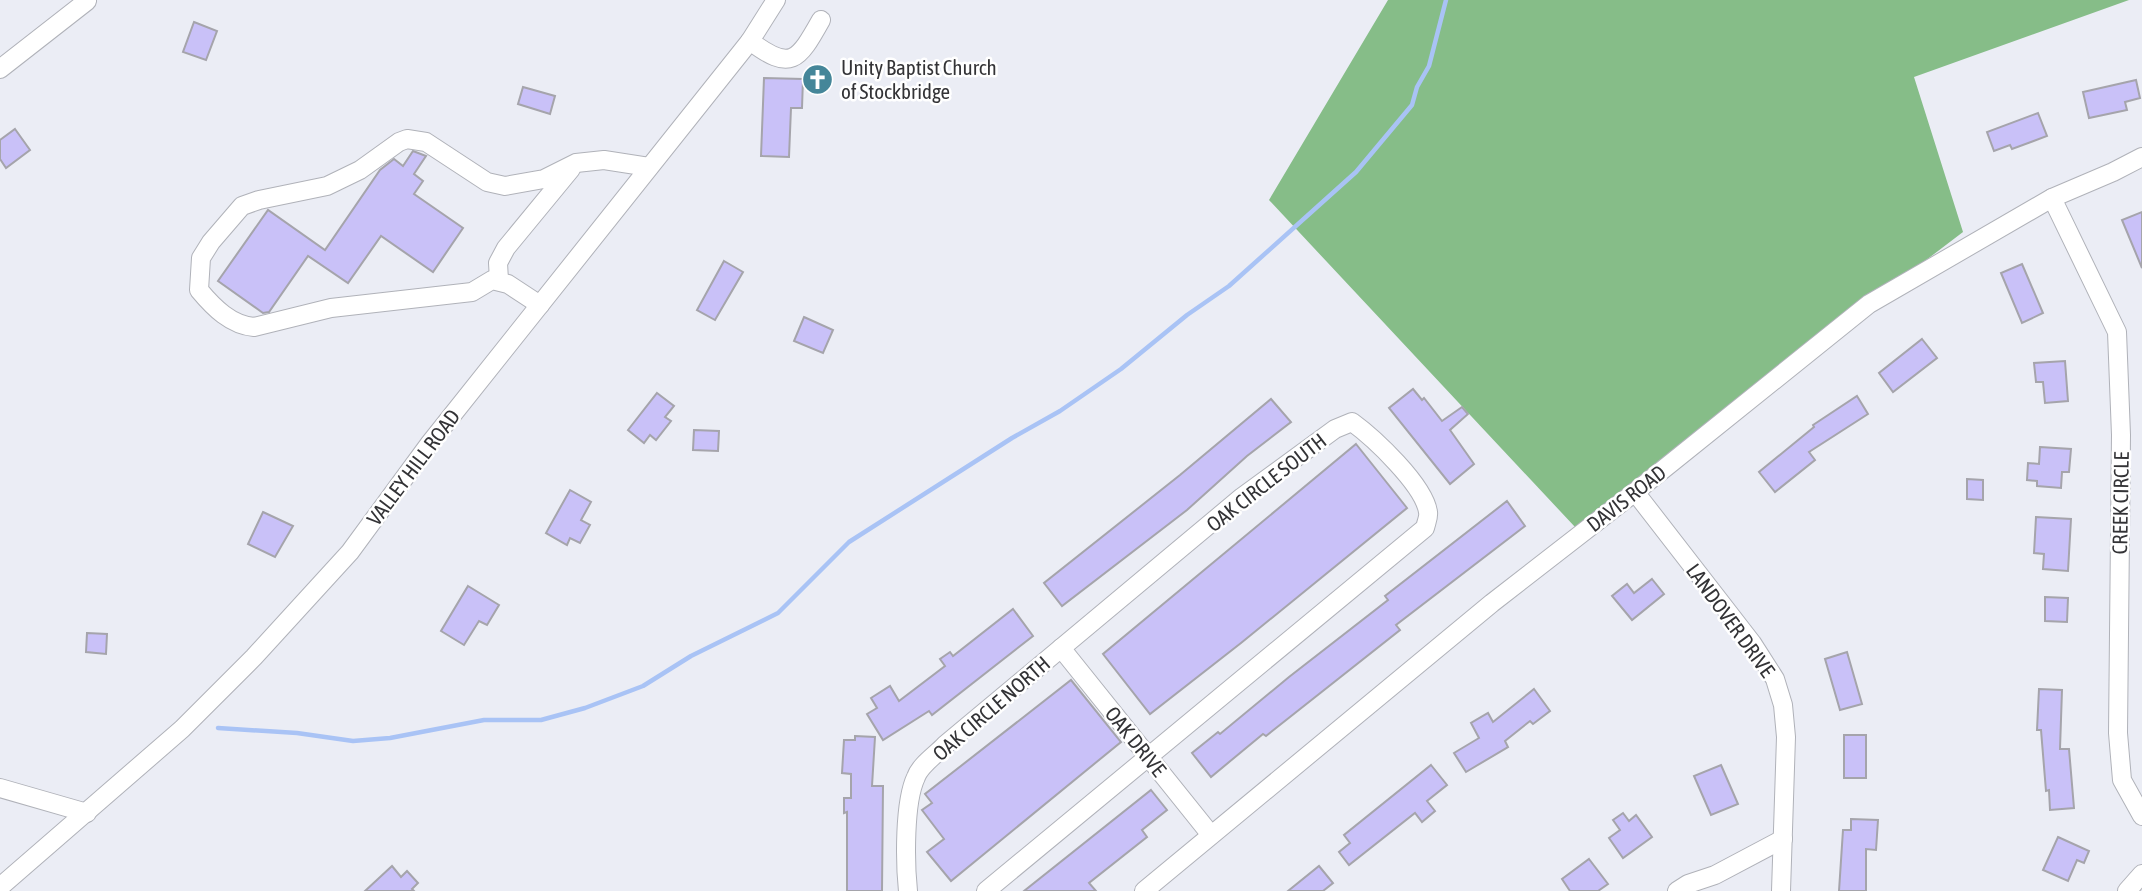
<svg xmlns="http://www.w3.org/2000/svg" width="2142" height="891" viewBox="0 0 2142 891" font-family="'Asap Condensed',sans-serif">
  <rect width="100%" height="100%" fill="#ebedf5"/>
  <polygon fill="#86bd88" points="1388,0 2129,0 1914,77 1963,232 1575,527 1269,200"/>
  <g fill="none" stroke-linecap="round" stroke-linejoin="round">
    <polyline stroke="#a9c3f5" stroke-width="4.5" points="218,728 297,733 353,741 390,738 484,720 541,720 585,708 643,686 691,656 778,613 849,542 1012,438 1060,411 1121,369 1187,315 1229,286 1356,172 1412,105 1417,87 1429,66 1446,0"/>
  </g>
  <g fill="#c9c1f8" stroke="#a5a4ab" stroke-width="2">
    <polygon points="194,22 217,31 206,60 183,52"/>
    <polygon points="764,78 803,79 802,108 791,108 789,157 761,156"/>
    <polygon points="2136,80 2140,98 2125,102 2127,110 2089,118 2083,92"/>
    <polygon points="523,87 555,96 550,114 518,104"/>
    <polygon points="2038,113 2047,136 2012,149 2010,145 1994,151 1987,132"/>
    <polygon points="15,129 30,150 6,168 0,159 0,140"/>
    <polygon points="413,151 426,156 414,174 423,181 414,194 463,228 433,272 381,236 348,283 308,256 269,312 263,313 218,281 268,210 325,250 380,170 394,159 403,166"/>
    <polygon points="2142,212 2142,268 2122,220"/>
    <polygon points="724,261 743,272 715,320 697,310"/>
    <polygon points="2022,264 2043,313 2022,323 2001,273"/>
    <polygon points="804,317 833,330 823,353 794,341"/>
    <polygon points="1922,339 1937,358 1893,392 1879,373"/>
    <polygon points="2065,361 2068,401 2045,403 2043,382 2036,382 2034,363"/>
    <polygon points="1413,389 1422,400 1424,398 1442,421 1462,407 1468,414 1450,430 1474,464 1450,484 1389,408"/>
    <polygon points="657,393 674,406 665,417 671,421 656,440 650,435 644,443 628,430"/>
    <polygon points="1857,396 1868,414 1809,452 1815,460 1775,492 1759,472 1814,427 1813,425"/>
    <polygon points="1271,399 1291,422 1247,456 1187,510 1062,606 1044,583 1180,475"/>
    <polygon points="694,430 719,431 718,451 693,450"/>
    <polygon points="1356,444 1407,508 1241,643 1150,714 1103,654"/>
    <polygon points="2040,447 2071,449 2069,472 2062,472 2061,488 2037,486 2037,481 2027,480 2028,463 2039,464"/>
    <polygon points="1967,479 1983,480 1983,500 1967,499"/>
    <polygon points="570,490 591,502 581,520 590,525 580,543 570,538 567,545 546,533"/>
    <polygon points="1507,501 1525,526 1396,625 1400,630 1266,736 1263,734 1211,777 1192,753 1218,732 1220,734 1289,677 1388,600 1385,596"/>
    <polygon points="263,512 293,526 275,557 248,544"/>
    <polygon points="2036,517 2071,519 2068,571 2043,569 2044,554 2034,553"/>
    <polygon points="1652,579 1664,594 1632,620 1612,596 1627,584 1634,593"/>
    <polygon points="468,586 499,605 487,625 479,621 464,645 441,631"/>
    <polygon points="2045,597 2068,598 2067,622 2045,621"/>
    <polygon points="1013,609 1033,636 932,715 929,711 883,740 867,714 877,708 871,698 890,686 899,701 945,666 940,659 950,652 953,656"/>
    <polygon points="87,633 107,634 106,654 86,652"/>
    <polygon points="1847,652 1862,704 1840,710 1825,659"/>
    <polygon points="1071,680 1121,742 951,881 927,852 944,839 922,810 932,803 925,794"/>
    <polygon points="1534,689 1550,711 1533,724 1530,721 1505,741 1508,747 1466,772 1454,753 1479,738 1471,723 1488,713 1493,722"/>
    <polygon points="2039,689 2062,690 2060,749 2069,749 2074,808 2050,810 2049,790 2046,791 2041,730 2037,730"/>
    <rect x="1844" y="735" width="22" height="43"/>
    <polygon points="855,736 875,737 872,786 883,786 882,891 847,891 847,812 844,813 844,798 851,798 851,774 842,773 844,740 855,740"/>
    <polygon points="1431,765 1447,785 1427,801 1435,811 1422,822 1415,813 1349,865 1339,852 1350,843 1344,835"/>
    <polygon points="1721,765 1738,804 1711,815 1694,776"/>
    <polygon points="1151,790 1167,810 1142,830 1147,837 1089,883 1096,891 1024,891"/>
    <polygon points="1623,813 1629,821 1636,815 1652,837 1623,858 1609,838 1620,830 1613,820"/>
    <polygon points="1851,819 1878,820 1876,850 1866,849 1866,891 1839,891 1843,830 1851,830"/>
    <polygon points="2058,837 2089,851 2084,863 2077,860 2068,881 2043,870"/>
    <polygon points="1589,859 1608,884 1598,891 1570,891 1562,879"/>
    <polygon points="392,866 401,877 407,871 418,883 412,889 414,891 365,891"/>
    <polygon points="1319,866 1333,883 1323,891 1288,891"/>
  </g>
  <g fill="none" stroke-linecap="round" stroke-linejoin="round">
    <defs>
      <g id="minor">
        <path d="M750 41C791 72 798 61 821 20"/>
        <polyline points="0,69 87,1"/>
        <polyline points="2052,198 2117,332 2121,435 2118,733 2122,780 2142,816"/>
        <polyline points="499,280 498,263 506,248 571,169"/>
        <path d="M540 305 508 284 492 280 472 292 331 308 254 327C231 325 214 308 199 290L201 258 211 242 242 206 259 200 327 186 360 170 399 142 407 139 426 142 487 182 505 186 544 179 576 163 604 160 649 167"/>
        <polyline points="1635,492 1752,643 1775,679 1783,705 1786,737 1781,891"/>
        <polyline points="1061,648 1211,835"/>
        <polyline points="0,788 87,813"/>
        <polyline points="0,887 182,729 254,657 350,552 430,443 750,41 776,0"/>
        <path d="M908 891C905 863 904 802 916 777 920 765 937 754 945 745L1242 497 1335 429 1352 422C1374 438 1424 485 1428 512 1429 517 1426 523 1425 528L986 891"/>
        <polyline points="1144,891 1492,603 1635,492 1869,304 2052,198 2113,172 2142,157"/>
        <polyline points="1677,891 1688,884 1715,875 1783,839"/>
        <polyline points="2127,891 2142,874"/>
      </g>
    </defs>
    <use href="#minor" stroke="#b0b2b9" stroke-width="20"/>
    <use href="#minor" stroke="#fff" stroke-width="18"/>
  </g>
  <defs>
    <symbol id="church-disc" viewBox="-11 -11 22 22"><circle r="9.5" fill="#458699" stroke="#fff"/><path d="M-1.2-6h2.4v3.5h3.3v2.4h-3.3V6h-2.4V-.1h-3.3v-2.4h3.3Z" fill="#fff"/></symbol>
  </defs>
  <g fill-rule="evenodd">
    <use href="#church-disc" x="800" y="62" width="35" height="35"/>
  </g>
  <g text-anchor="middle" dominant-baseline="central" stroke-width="5" stroke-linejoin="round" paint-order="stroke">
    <g font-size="21" fill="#333336" stroke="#fff" text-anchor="start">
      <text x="841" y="67">Unity Baptist Church<tspan x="841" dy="24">of Stockbridge</tspan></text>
    </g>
    <g font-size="21" fill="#333336" stroke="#fff">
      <text transform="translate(413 467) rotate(-53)">VALLEY HILL ROAD</text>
      <text transform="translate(1266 482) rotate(-38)">OAK CIRCLE SOUTH</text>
      <text transform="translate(1626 498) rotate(-38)">DAVIS ROAD</text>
      <text transform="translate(2120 503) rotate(-89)">CREEK CIRCLE</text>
      <text transform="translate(1731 620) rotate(54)">LANDOVER DRIVE</text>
      <text transform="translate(991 708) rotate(-41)">OAK CIRCLE NORTH</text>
      <text transform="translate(1136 741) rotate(51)">OAK DRIVE</text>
    </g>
  </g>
</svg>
